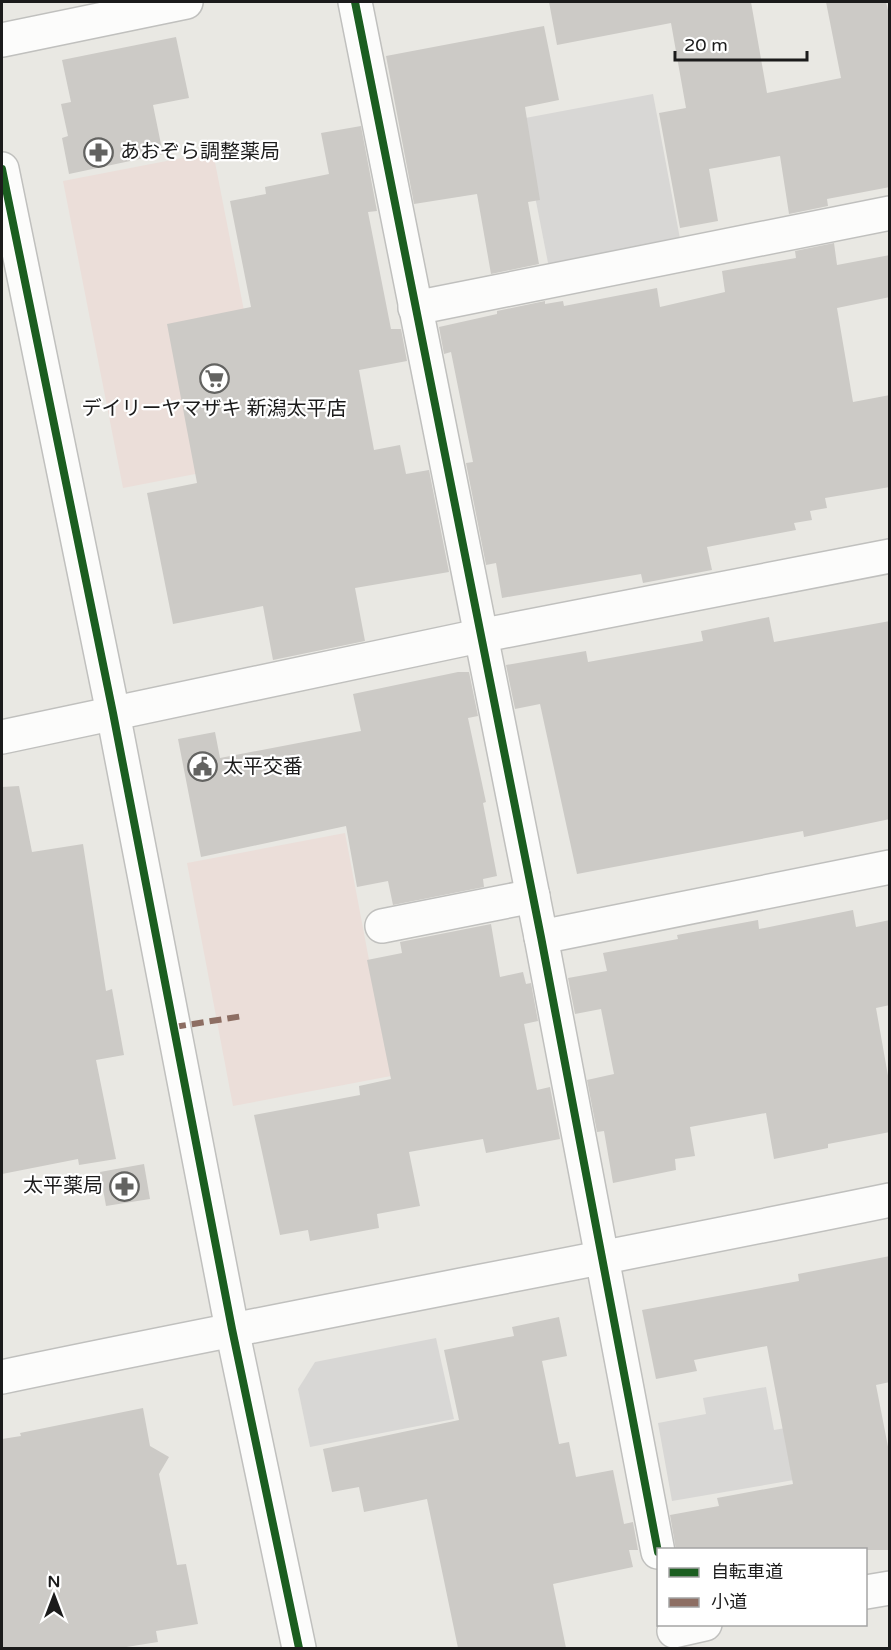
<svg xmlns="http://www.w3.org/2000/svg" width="891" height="1650" viewBox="0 0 891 1650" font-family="'Varela Round','Noto Sans JP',sans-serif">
  <rect width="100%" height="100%" fill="#e9e8e3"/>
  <g fill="#d8d7d5">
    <polygon points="653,94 681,244 549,268 520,119"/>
    <polygon points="436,1338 454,1419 310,1447 298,1389 315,1362"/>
    <polygon points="766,1387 774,1430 808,1424 817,1476 672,1501 658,1423 706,1414 703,1398"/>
  </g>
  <g fill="#ebded9">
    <polygon points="213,152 273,459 123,488 63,181"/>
    <polygon points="345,833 391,1076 233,1106 187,863"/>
  </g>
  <g fill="#cccac6">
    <polygon points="549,2 751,2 767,93 841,78 826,2 886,2 890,18 890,187 827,199 828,206 789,214 780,156 709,169 718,221 680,228 659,113 686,108 671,23 557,45"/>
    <polygon points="544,26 559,100 525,107 540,200 528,202 539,264 491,274 477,194 414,204 386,56"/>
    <polygon points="176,37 189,98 153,105 163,154 69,174 62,138 68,136 61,104 71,102 62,60"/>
    <polygon points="361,126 377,211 368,212 391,329 401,329 407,361 359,370 374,450 400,445 406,474 429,470 449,572 355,588 365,641 273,660 263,606 173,624 147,493 197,483 167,324 251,307 230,201 266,194 265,187 329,174 321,133"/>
    <polygon points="834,243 837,265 890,255 890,297 837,308 853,402 890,395 890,487 825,498 827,508 810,511 812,520 794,523 796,530 707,547 712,570 643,583 641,574 502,598 496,563 486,565 466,463 473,462 451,352 444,354 439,327 497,314 497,311 545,301 545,304 563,301 564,306 657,288 660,307 725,292 722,271 796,258 795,251"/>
    <polygon points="769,617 774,642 890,621 890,819 804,837 803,831 577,874 540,704 515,709 506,665 586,651 588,662 703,641 701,631"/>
    <polygon points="458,672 469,672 478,716 468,718 486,802 483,803 497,876 483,879 484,887 393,905 388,881 357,887 346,826 201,857 178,739 215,732 220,758 361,731 353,694"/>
    <polygon points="19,786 32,852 83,844 106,991 112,989 124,1055 96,1060 116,1159 79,1165 78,1159 2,1174 2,787"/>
    <polygon points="853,910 856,927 890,920 890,1005 876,1008 890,1087 890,1132 828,1144 828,1148 774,1159 766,1113 690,1127 695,1156 675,1159 676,1170 613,1183 604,1131 597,1132 587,1080 614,1074 601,1009 575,1014 568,978 607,971 603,953 678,939 677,935 758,920 759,929"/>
    <polygon points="491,924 500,977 523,972 526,984 531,983 538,1021 524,1024 537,1090 550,1087 560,1139 486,1153 483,1139 409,1152 420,1206 377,1214 379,1228 310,1241 308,1230 280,1235 254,1115 360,1095 359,1086 391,1079 367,960 402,953 400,942"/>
    <polygon points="144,1164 150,1199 106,1206 100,1172"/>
    <polygon points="890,1256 890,1382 876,1385 890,1457 890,1550 676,1550 670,1515 719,1506 717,1498 793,1484 767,1346 694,1360 697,1371 656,1379 642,1310 799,1281 798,1274"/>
    <polygon points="559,1317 567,1356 542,1361 559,1444 569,1442 576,1477 613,1470 624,1524 633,1522 638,1550 629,1550 633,1567 553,1584 566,1648 458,1648 427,1499 364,1512 359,1487 332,1492 323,1449 459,1420 444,1350 514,1336 512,1327"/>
    <polygon points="143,1408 150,1446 169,1457 159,1474 177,1565 186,1564 198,1624 156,1631 158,1642 120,1648 2,1648 2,1439 21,1436 20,1433"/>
  </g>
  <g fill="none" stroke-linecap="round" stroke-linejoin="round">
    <defs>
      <g id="minor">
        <polyline points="355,2 541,937 658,1552"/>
        <polyline points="2,40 186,2"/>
        <polyline points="415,308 890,213"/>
        <polyline points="2,737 479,636 890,556"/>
        <polyline points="382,926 533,896"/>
        <polyline points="541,937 890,867"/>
        <polyline points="866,1592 890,1588"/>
        <polyline points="674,1631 705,1624"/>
      </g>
      <g id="tertiary">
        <polyline points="2,169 113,713 232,1329 299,1648"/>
        <path d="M2 1377C297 1315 594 1261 890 1200"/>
      </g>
    </defs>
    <use href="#minor" stroke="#c0c0be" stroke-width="36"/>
    <use href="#tertiary" stroke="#c0c0be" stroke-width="36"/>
    <use href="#minor" stroke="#fcfcfb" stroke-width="33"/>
    <use href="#tertiary" stroke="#fcfcfb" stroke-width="33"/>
    <polyline stroke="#8d6e63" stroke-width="6" stroke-dasharray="12 6" stroke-linecap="butt" points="174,1027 243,1016"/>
    <defs>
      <g id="cycleway">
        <polyline points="355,2 541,937 658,1552"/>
        <polyline points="2,169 113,713 232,1329 299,1648"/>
      </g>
    </defs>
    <use href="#cycleway" stroke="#fff" stroke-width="11"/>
    <use href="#cycleway" stroke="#1b5e20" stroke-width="8"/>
  </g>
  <defs>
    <symbol id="pharmacy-ring" viewBox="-11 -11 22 22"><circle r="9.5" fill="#fff" stroke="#636361" stroke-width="1.5"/><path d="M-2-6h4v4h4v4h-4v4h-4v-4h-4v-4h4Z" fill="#636361"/></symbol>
    <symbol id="supermarket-ring" viewBox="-11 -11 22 22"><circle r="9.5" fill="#fff" stroke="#636361" stroke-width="1.5"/><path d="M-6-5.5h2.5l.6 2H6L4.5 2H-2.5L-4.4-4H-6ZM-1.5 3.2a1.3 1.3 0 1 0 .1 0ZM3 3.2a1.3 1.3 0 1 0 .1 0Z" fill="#636361"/></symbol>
    <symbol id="civic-ring" viewBox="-11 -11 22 22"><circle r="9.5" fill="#fff" stroke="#636361" stroke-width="1.5"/><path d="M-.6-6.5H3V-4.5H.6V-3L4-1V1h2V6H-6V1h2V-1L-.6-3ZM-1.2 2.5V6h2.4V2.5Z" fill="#636361"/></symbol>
  </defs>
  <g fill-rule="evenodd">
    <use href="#pharmacy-ring" x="82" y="136" width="33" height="33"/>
    <use href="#supermarket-ring" x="198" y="362" width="33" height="33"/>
    <use href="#civic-ring" x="186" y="750" width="33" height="33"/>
    <use href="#pharmacy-ring" x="108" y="1170" width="33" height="33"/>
  </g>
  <g text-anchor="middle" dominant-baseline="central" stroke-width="4.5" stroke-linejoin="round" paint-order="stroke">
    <g font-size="20" fill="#1b1b1b" stroke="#fff" text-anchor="start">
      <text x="120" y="152">あおぞら調整薬局</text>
      <text x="214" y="409" text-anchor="middle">デイリーヤマザキ 新潟太平店</text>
      <text x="223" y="767">太平交番</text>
      <text x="103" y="1186" text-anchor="end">太平薬局</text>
    </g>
  </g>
  <rect width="891" height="1650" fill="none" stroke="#1b1b1b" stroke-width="6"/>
  <rect x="657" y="1548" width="210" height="78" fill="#ffffff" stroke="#a4a4a4" stroke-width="1.5"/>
  <rect x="669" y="1568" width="30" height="9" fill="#1b5e20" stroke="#a4a4a4" stroke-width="1.5"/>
  <text x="711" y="1578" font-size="18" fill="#1b1b1b">自転車道</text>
  <rect x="669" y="1598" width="30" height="9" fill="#8d6e63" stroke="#a4a4a4" stroke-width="1.5"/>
  <text x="711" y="1608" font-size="18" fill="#1b1b1b">小道</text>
  <g transform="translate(54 1596)" stroke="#ffffff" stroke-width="4.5" paint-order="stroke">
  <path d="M0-4.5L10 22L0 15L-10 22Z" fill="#1b1b1b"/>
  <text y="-9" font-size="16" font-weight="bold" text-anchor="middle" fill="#1b1b1b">N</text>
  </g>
  <path d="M675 51v9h132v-9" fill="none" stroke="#1b1b1b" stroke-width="3"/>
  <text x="684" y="51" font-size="18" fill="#1b1b1b" stroke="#ffffff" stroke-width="4.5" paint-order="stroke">20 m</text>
</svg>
